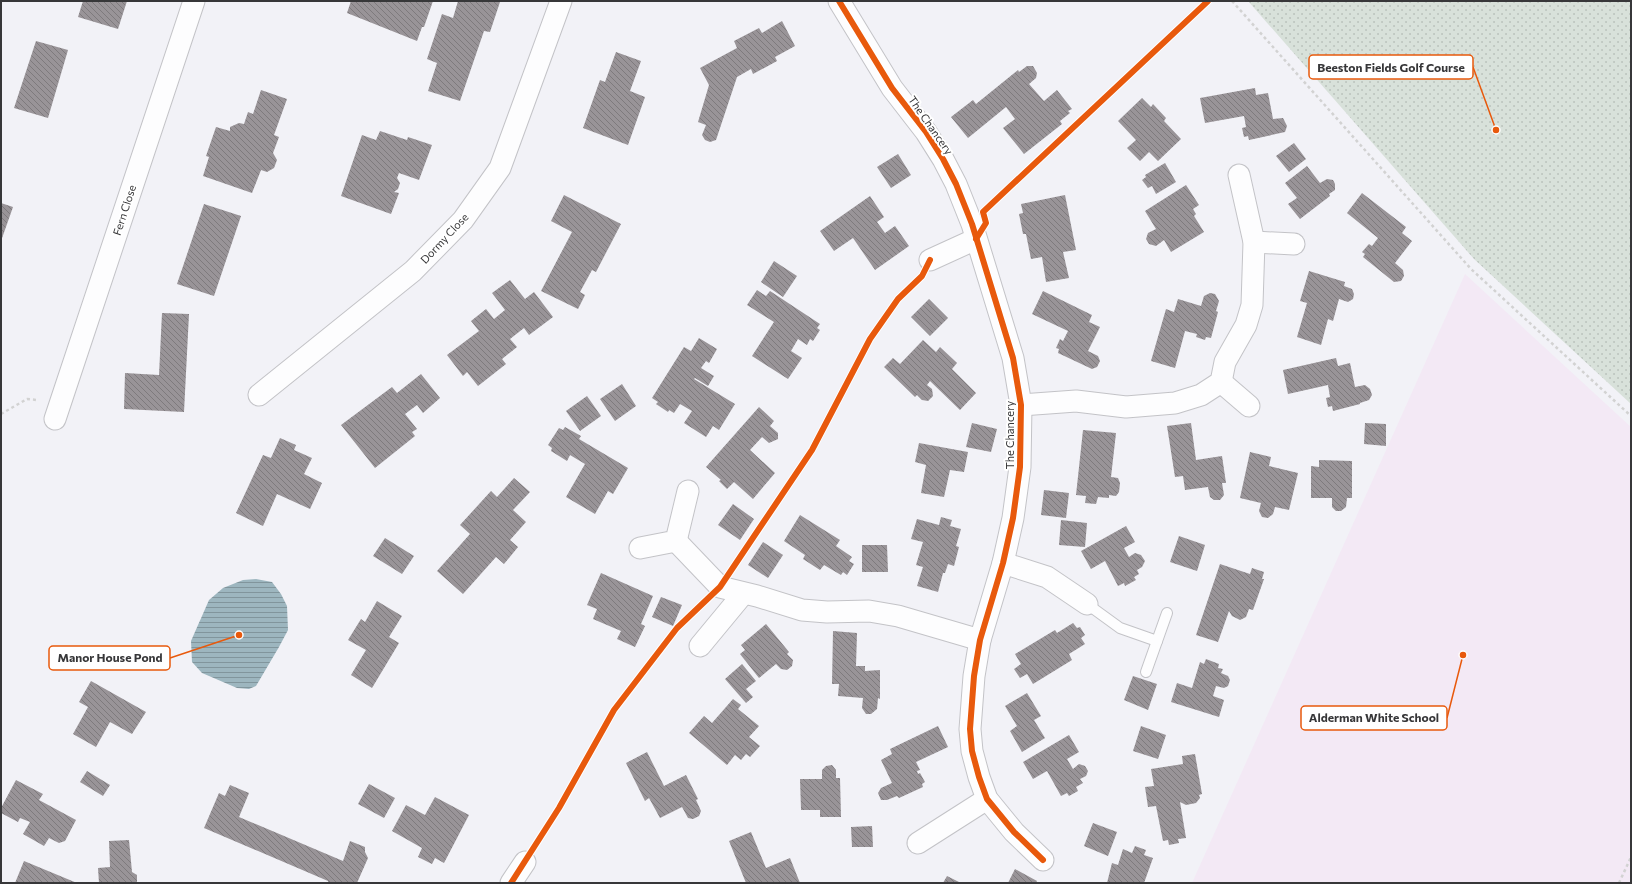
<svg xmlns="http://www.w3.org/2000/svg" width="1632" height="884" viewBox="0 0 1632 884" font-family="Commissioner,sans-serif">
  <defs>
    <pattern id="green-dots" width="8" height="8" patternUnits="userSpaceOnUse"><rect width="8" height="8" fill="#d8e1da"/><path d="M2 2h.1M6 6h.1" fill="none" stroke="#bac2bc" stroke-width="1.8" stroke-linecap="round"/></pattern>
    <pattern id="water-rules" width="6" height="5" patternUnits="userSpaceOnUse"><rect width="6" height="5" fill="#9db6bf"/><path d="M0 2.5h6" fill="none" stroke="#81959c"/></pattern>
    <pattern id="building-back-hatch" width="6" height="6" patternUnits="userSpaceOnUse"><rect width="6" height="6" fill="#999498"/><path d="M-1 5l2 2M0 0l6 6M5-1l2 2" fill="none" stroke="#7e7a7d"/></pattern>
  </defs>
  <rect width="100%" height="100%" fill="#f2f2f7"/>
  <polygon fill="#f3e9f5" points="1465,274 1631,427 1631,883 1192,883"/>
  <polygon fill="url(#green-dots)" points="1248,1 1631,1 1631,404 1474,259"/>
  <polygon fill="url(#water-rules)" points="256,579 272,582 281,594 287,606 288,630 279,647 256,686 249,689 237,688 202,673 192,662 191,641 209,600 223,588 243,580"/>
  <g fill="url(#building-back-hatch)">
    <polygon points="83,1 127,1 118,29 78,17"/>
    <polygon points="351,1 433,1 424,27 422,27 417,41 347,13"/>
    <polygon points="458,1 497,1 500,2 490,32 484,31 460,101 428,91 437,63 427,59 442,14 453,18"/>
    <polygon points="782,21 795,46 775,57 777,61 753,74 751,69 737,77 716,140 710,142 705,140 702,135 706,125 698,122 709,85 700,68 737,48 734,41 759,28 762,33"/>
    <polygon points="36,41 68,50 48,118 14,108"/>
    <polygon points="616,52 641,61 630,91 645,97 628,145 583,128 600,80 605,82"/>
    <polygon points="1027,66 1033,66 1037,73 1036,78 1029,84 1044,101 1057,90 1072,109 1068,111 1070,113 1060,121 1062,124 1024,154 1003,128 1015,119 1006,107 968,138 951,117 973,100 976,104 1018,70 1019,72"/>
    <polygon points="1255,88 1256,95 1268,93 1273,119 1283,118 1287,126 1285,132 1249,140 1248,136 1244,137 1242,128 1246,127 1244,116 1205,123 1200,98"/>
    <polygon points="261,90 287,99 274,135 279,137 273,153 277,160 274,168 267,172 261,170 252,193 203,176 209,157 206,156 216,127 230,131 230,127 239,123 244,124 248,112 253,114"/>
    <polygon points="1142,98 1151,107 1153,104 1166,118 1164,121 1181,139 1158,161 1149,152 1140,161 1127,148 1136,140 1118,121"/>
    <polygon points="380,131 407,140 408,137 432,145 419,180 399,173 397,178 400,183 398,189 394,192 399,193 391,214 341,196 362,135 376,140"/>
    <polygon points="1294,143 1306,159 1289,172 1276,156"/>
    <polygon points="898,154 911,175 891,188 877,167"/>
    <polygon points="1165,163 1176,182 1156,194 1152,186 1148,188 1142,180 1146,177 1145,175"/>
    <polygon points="1307,166 1320,183 1327,179 1333,180 1335,184 1335,190 1329,194 1330,196 1300,219 1288,204 1297,198 1285,183"/>
    <polygon points="1186,185 1199,205 1193,209 1196,214 1194,216 1204,232 1171,252 1164,240 1156,246 1149,244 1146,239 1148,233 1156,229 1145,211"/>
    <polygon points="1362,193 1406,227 1402,233 1412,241 1395,263 1403,270 1404,276 1401,281 1394,282 1363,257 1365,254 1362,252 1369,244 1372,246 1378,238 1347,213"/>
    <polygon points="564,195 621,224 596,272 592,270 580,292 585,295 578,309 541,291 572,232 551,221"/>
    <polygon points="1065,195 1076,250 1063,252 1069,278 1046,282 1042,257 1031,259 1026,234 1023,234 1019,214 1023,213 1021,204"/>
    <polygon points="870,196 884,217 877,222 885,233 895,226 909,246 875,270 853,238 834,251 820,231"/>
    <polygon points="1,203 13,207 1,241"/>
    <polygon points="204,204 241,216 214,296 177,284"/>
    <polygon points="774,261 797,276 783,297 761,282"/>
    <polygon points="1309,271 1345,282 1344,286 1352,289 1354,294 1353,299 1348,302 1339,299 1333,321 1328,319 1321,345 1297,337 1307,303 1300,301"/>
    <polygon points="510,280 525,299 534,292 553,317 529,335 524,328 510,339 517,347 502,359 506,364 478,386 467,372 463,376 447,355 479,331 471,321 486,309 494,319 505,310 492,293"/>
    <polygon points="757,290 766,296 770,291 820,324 817,328 820,330 813,341 810,339 807,345 798,339 791,351 802,358 788,379 752,356 774,322 747,305"/>
    <polygon points="1043,291 1092,315 1089,322 1100,327 1088,351 1098,356 1100,361 1097,367 1092,369 1058,353 1059,349 1056,348 1060,339 1063,341 1068,331 1032,314"/>
    <polygon points="1210,293 1215,294 1219,301 1216,311 1218,312 1211,338 1206,337 1205,340 1196,337 1197,334 1185,331 1175,368 1151,361 1166,309 1174,312 1178,299 1201,306 1204,296"/>
    <polygon points="929,299 948,318 930,336 911,317"/>
    <polygon points="162,313 189,314 184,412 124,409 125,373 159,375"/>
    <polygon points="699,338 717,349 709,363 706,361 701,368 714,376 708,386 695,378 694,379 735,404 719,430 713,426 706,437 684,423 692,411 680,404 674,413 669,410 668,412 656,404 658,402 652,398 684,347 691,351"/>
    <polygon points="923,340 936,352 940,347 957,363 952,369 976,393 960,410 930,381 927,385 932,389 933,396 928,401 922,400 917,395 915,397 884,367 893,358 900,364"/>
    <polygon points="1336,358 1338,366 1350,363 1355,387 1365,385 1370,389 1372,395 1369,400 1360,403 1360,404 1333,411 1332,406 1328,407 1326,398 1330,397 1328,385 1288,394 1283,370"/>
    <polygon points="421,374 440,398 423,413 417,405 405,414 417,429 412,432 415,436 375,468 341,425 392,387 397,393"/>
    <polygon points="622,384 636,406 615,421 600,399"/>
    <polygon points="587,396 601,416 580,431 566,411"/>
    <polygon points="759,407 774,421 770,426 778,433 778,439 769,443 762,437 750,450 775,473 753,499 734,482 727,489 719,481 721,480 706,467"/>
    <polygon points="972,423 997,429 991,452 966,447"/>
    <polygon points="1191,423 1196,460 1222,456 1226,483 1222,483 1224,495 1220,500 1214,500 1210,497 1208,487 1185,490 1183,476 1175,477 1167,426"/>
    <polygon points="1365,423 1386,424 1386,446 1364,444"/>
    <polygon points="565,427 581,436 579,439 628,468 613,494 608,491 595,514 566,497 585,464 570,455 567,461 551,451 552,448 548,445 559,428 563,430"/>
    <polygon points="1083,430 1116,433 1111,477 1118,478 1120,483 1119,492 1116,496 1109,495 1109,498 1098,497 1096,504 1085,503 1086,496 1076,495"/>
    <polygon points="280,438 296,445 294,450 312,458 304,474 322,483 310,509 277,494 263,526 236,513 263,455 271,458"/>
    <polygon points="919,443 968,452 964,472 950,470 944,497 921,493 926,465 915,462"/>
    <polygon points="1250,452 1271,457 1269,466 1298,473 1289,510 1275,507 1273,514 1268,518 1262,517 1259,511 1261,503 1240,498"/>
    <polygon points="1319,460 1352,461 1352,498 1347,498 1346,507 1341,511 1336,511 1332,507 1332,498 1311,498 1311,466 1319,467"/>
    <polygon points="514,478 530,492 513,510 526,522 510,540 518,547 504,564 496,557 463,594 437,571 470,534 460,525 491,491 497,497"/>
    <polygon points="1044,490 1069,493 1066,518 1041,515"/>
    <polygon points="733,504 754,519 740,540 718,525"/>
    <polygon points="800,515 840,540 836,546 852,557 849,561 854,564 847,575 843,572 841,575 824,565 820,570 803,559 805,555 784,541"/>
    <polygon points="941,517 952,520 950,526 961,529 956,546 959,547 954,566 948,564 945,573 943,573 938,592 917,586 923,567 916,565 923,542 911,539 917,519 939,525"/>
    <polygon points="1061,520 1087,523 1085,547 1059,545"/>
    <polygon points="1126,526 1135,542 1124,548 1129,557 1135,553 1141,555 1145,561 1142,567 1137,570 1139,574 1134,577 1136,580 1125,586 1124,583 1118,586 1105,561 1091,569 1081,551"/>
    <polygon points="1179,536 1205,545 1197,571 1170,562"/>
    <polygon points="385,538 414,556 402,574 373,556"/>
    <polygon points="763,542 783,555 768,578 748,565"/>
    <polygon points="862,545 887,545 888,572 862,572"/>
    <polygon points="1220,564 1250,574 1252,568 1264,572 1262,579 1264,579 1253,610 1249,609 1246,617 1240,620 1232,616 1229,611 1218,642 1196,635"/>
    <polygon points="601,573 653,596 641,624 645,626 635,647 617,639 621,631 593,619 597,609 587,605"/>
    <polygon points="661,597 682,605 673,626 652,617"/>
    <polygon points="377,601 402,616 389,637 399,643 372,688 351,675 366,650 348,640 361,619 365,622"/>
    <polygon points="1073,623 1077,628 1080,627 1085,635 1081,638 1085,644 1069,654 1072,660 1033,684 1027,674 1020,678 1014,669 1021,664 1015,654 1055,630 1057,633"/>
    <polygon points="766,624 789,652 787,654 793,660 792,666 787,670 781,669 776,664 759,678 740,654 745,650 741,645"/>
    <polygon points="833,631 857,633 856,666 865,666 865,671 880,670 880,699 878,698 877,709 871,714 866,714 862,708 863,698 838,696 839,684 832,684"/>
    <polygon points="1206,659 1219,664 1218,668 1223,669 1221,673 1228,676 1230,680 1228,686 1224,688 1216,686 1213,696 1224,700 1219,717 1171,702 1177,683 1192,688 1200,662 1204,664"/>
    <polygon points="742,664 756,681 746,689 753,697 746,703 725,679"/>
    <polygon points="1133,676 1157,684 1148,710 1124,700"/>
    <polygon points="91,681 146,712 132,734 110,722 96,747 73,734 88,707 79,702"/>
    <polygon points="1027,693 1041,716 1034,720 1045,738 1022,752 1010,731 1017,726 1005,706"/>
    <polygon points="733,699 741,705 738,709 759,726 749,737 760,746 750,757 746,754 741,760 735,755 727,765 689,733 704,716 712,723"/>
    <polygon points="938,726 948,747 916,762 920,770 917,771 918,774 920,773 925,782 922,784 923,787 899,798 897,796 887,800 881,800 878,793 881,788 892,783 881,760 892,754 890,749"/>
    <polygon points="1141,726 1166,735 1158,759 1133,751"/>
    <polygon points="1069,735 1079,752 1067,759 1073,769 1079,764 1085,766 1088,771 1086,776 1080,779 1083,783 1076,787 1078,791 1069,796 1067,793 1061,796 1047,771 1033,779 1023,762"/>
    <polygon points="647,752 664,786 686,775 698,799 696,800 701,811 699,816 693,819 688,818 682,807 660,818 649,798 645,801 626,763"/>
    <polygon points="1195,754 1202,794 1199,795 1200,798 1196,803 1186,805 1180,802 1186,838 1178,839 1179,843 1169,845 1168,840 1163,841 1156,806 1148,807 1145,787 1154,786 1151,769 1183,764 1182,756"/>
    <polygon points="832,765 836,770 836,778 840,778 841,817 820,817 820,810 801,810 800,779 822,779 822,770 826,766"/>
    <polygon points="87,771 110,785 103,796 80,782"/>
    <polygon points="16,780 43,794 39,800 76,820 65,841 59,843 49,838 44,846 23,834 30,822 20,818 18,822 1,813 1,808"/>
    <polygon points="369,784 395,798 384,818 358,804"/>
    <polygon points="230,785 249,793 239,817 343,861 350,841 365,847 365,852 368,858 357,883 328,883 328,881 204,828 219,793 225,796"/>
    <polygon points="435,797 469,815 444,863 435,858 432,864 418,857 422,848 392,831 406,805 425,815"/>
    <polygon points="1093,823 1117,832 1108,856 1084,846"/>
    <polygon points="872,826 873,847 852,847 851,827"/>
    <polygon points="751,832 766,868 790,858 800,883 746,883 729,841"/>
    <polygon points="129,840 132,872 137,875 137,883 99,883 98,868 110,867 109,841"/>
    <polygon points="1135,846 1146,850 1144,855 1153,858 1144,883 1107,883 1112,863 1118,865 1123,849 1132,853"/>
    <polygon points="24,861 77,883 15,883"/>
    <polygon points="1015,869 1037,881 1036,883 1008,883"/>
    <polygon points="947,876 961,883 943,883"/>
  </g>
  <g fill="none" stroke-linecap="round" stroke-linejoin="round">
    <defs>
      <g id="service">
        <polyline points="1087,604 1120,628 1157,641"/>
        <polyline points="1146,672 1167,613"/>
      </g>
      <g id="minor">
        <polyline points="839,1 892,88 926,132 943,159 956,184 972,224 1013,358 1021,405 1020,467 1013,518 1003,563 980,640 974,676 970,729 972,751 979,777 987,799 1014,832 1043,860"/>
        <polyline points="1254,242 1294,244"/>
        <polyline points="930,260 976,239"/>
        <polyline points="1221,382 1249,406"/>
        <polyline points="259,395 413,271 463,220 500,168 561,1"/>
        <polyline points="1021,405 1076,401 1126,407 1175,403 1201,395 1221,382 1225,362 1246,325 1252,305 1254,242 1239,175"/>
        <polyline points="55,419 194,1"/>
        <polyline points="676,541 720,587 757,596 802,610 827,612 869,611 898,616 980,640"/>
        <polyline points="640,548 676,541 688,491"/>
        <polyline points="1003,563 1047,577 1087,604"/>
        <polyline points="700,646 743,594"/>
        <polyline points="918,843 987,799"/>
        <polyline points="511,883 525,862"/>
      </g>
    </defs>
    <use href="#service" stroke="#c3c3c7" stroke-width="12"/>
    <use href="#minor" stroke="#c3c3c7" stroke-width="23"/>
    <g stroke="#d2d2d2" stroke-width="2.5" stroke-dasharray="3 3" stroke-linecap="butt">
      <polyline points="1232,1 1471,269 1631,416"/>
      <polyline points="1,414 27,399 37,400"/>
      <polyline points="1619,883 1631,857"/>
    </g>
    <use href="#service" stroke="#fdfdfe" stroke-width="10"/>
    <use href="#minor" stroke="#fdfdfe" stroke-width="21"/>
    <defs>
      <g id="cycleway">
        <polyline points="839,1 892,88 926,132 943,159 956,184 972,224 1013,358 1021,405 1020,467 1013,518 1003,563 980,640 974,676 970,729 972,751 979,777 987,799 1014,832 1043,860"/>
        <polyline points="976,239 986,223 983,212 1208,1"/>
        <polyline points="511,883 559,808 614,710 677,628 720,587 812,450 870,339 898,299 922,276 930,260"/>
      </g>
    </defs>
    <use href="#cycleway" stroke="#fff" stroke-width="8"/>
    <use href="#cycleway" stroke="#e8590c" stroke-width="6"/>
  </g>
  <g text-anchor="middle" dominant-baseline="central" stroke-width="4" stroke-linejoin="round" paint-order="stroke">
    <g font-size="11" fill="#373739" stroke="#fff">
      <text transform="translate(931 125) rotate(55)">The Chancery</text>
      <text transform="translate(124 210) rotate(-72)">Fern Close</text>
      <text transform="translate(444 238) rotate(-47)">Dormy Close</text>
      <text transform="translate(1009 435) rotate(-90)">The Chancery</text>
    </g>
  </g>
  <path fill="none" stroke="#e8590c" stroke-width="1.5" d="M1496 130L1473 67M239 635L170 658M1463 655L1447 718"/>
  <g fill="#e8590c" stroke="#fff" stroke-width="1.5">
    <circle cx="1496" cy="130" r="4"/>
    <circle cx="239" cy="635" r="4"/>
    <circle cx="1463" cy="655" r="4"/>
  </g>
  <g fill="#fff" stroke="#e8590c" stroke-width="1.5">
    <rect x="1309" y="55" width="164" height="24" rx="4"/>
    <rect x="49" y="646" width="121" height="24" rx="4"/>
    <rect x="1301" y="706" width="146" height="24" rx="4"/>
  </g>
  <g font-size="12" text-anchor="middle" font-weight="bold" fill="#373739">
    <text x="1391" y="72">Beeston Fields Golf Course</text>
    <text x="110" y="662">Manor House Pond</text>
    <text x="1374" y="722">Alderman White School</text>
  </g>
  <rect width="1632" height="884" fill="none" stroke="#373739" stroke-width="4"/>
</svg>
